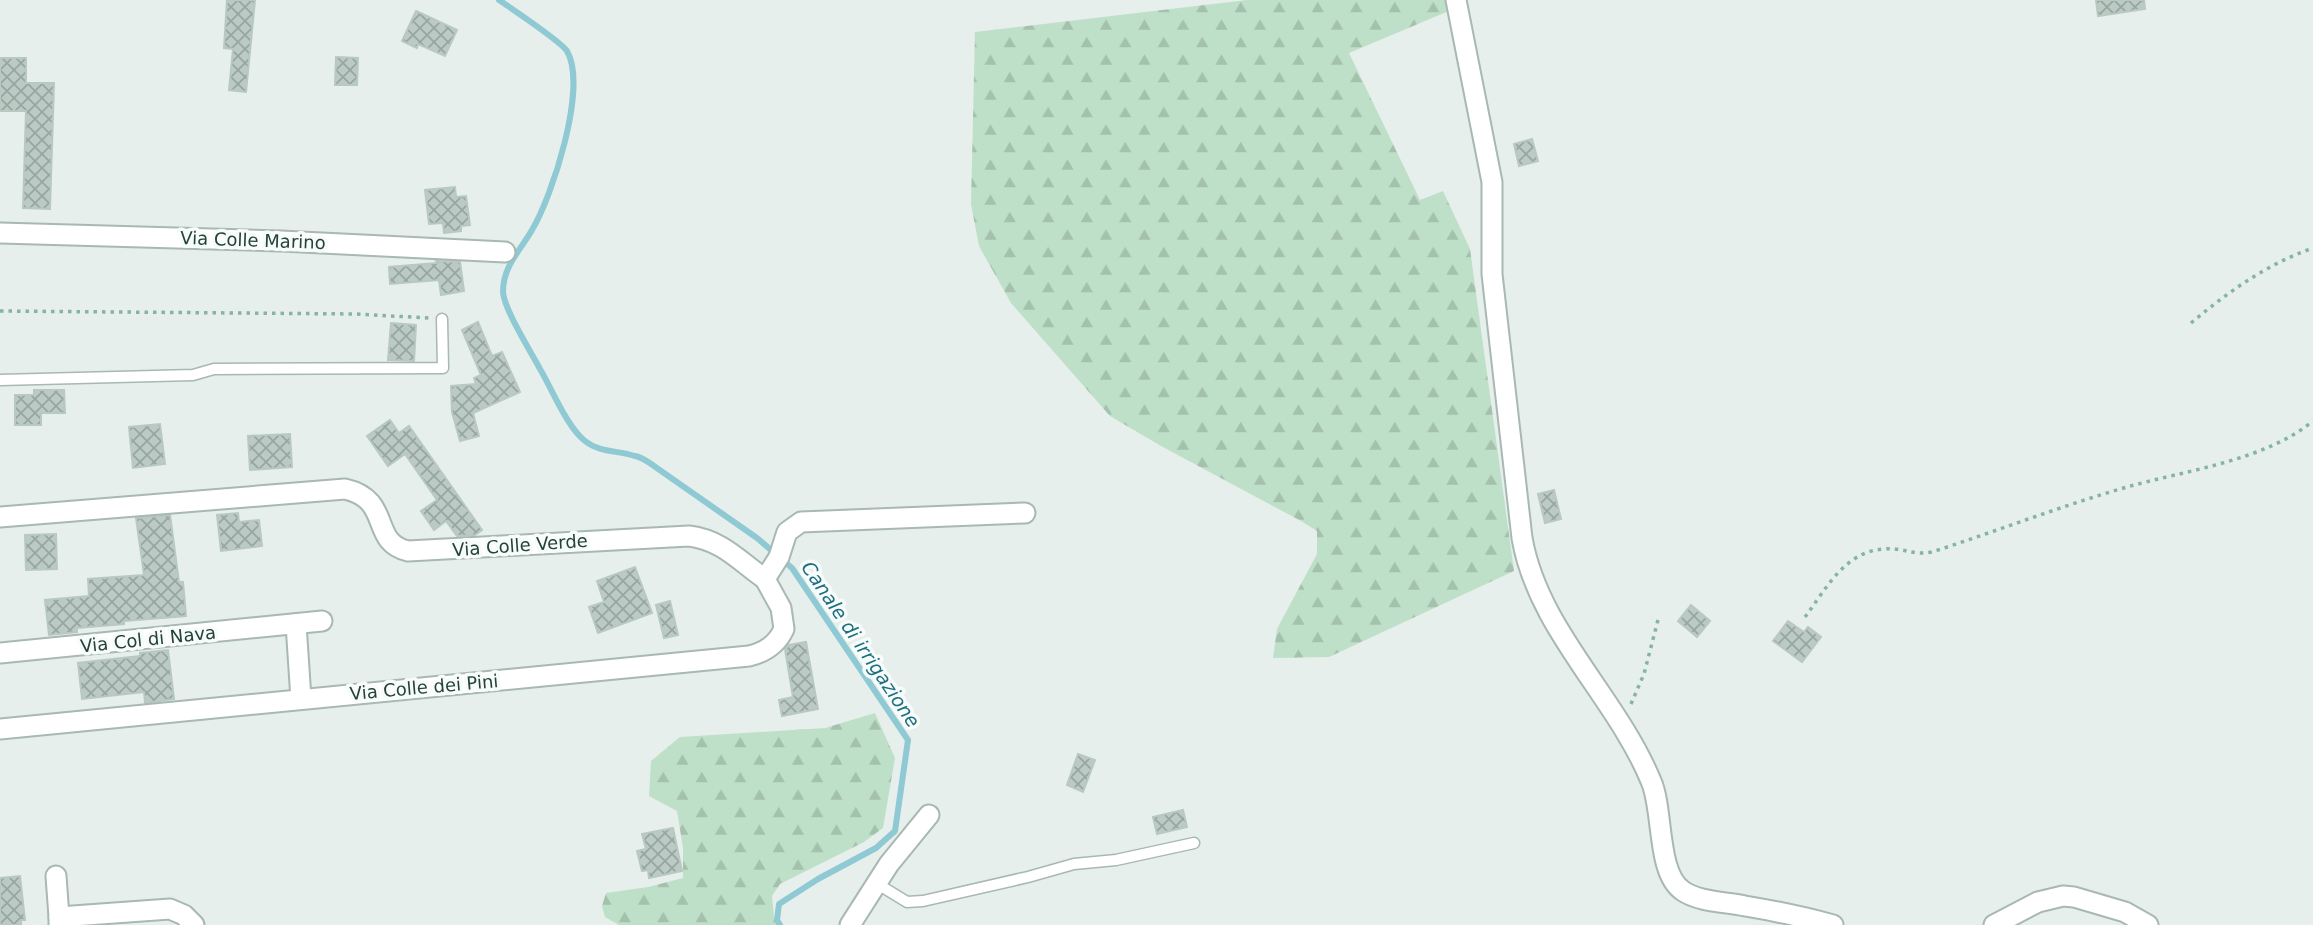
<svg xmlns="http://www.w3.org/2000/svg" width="2313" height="925" viewBox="0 0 2313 925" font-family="'DejaVu Sans',sans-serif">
  <defs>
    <pattern id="forest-firs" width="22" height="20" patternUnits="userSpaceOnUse" patternTransform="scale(1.75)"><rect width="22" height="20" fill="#bfe0c8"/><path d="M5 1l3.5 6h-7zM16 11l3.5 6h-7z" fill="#a4c1ad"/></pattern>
    <pattern id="building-cross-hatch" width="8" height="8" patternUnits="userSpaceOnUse" patternTransform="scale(1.75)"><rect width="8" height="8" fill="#bbcac4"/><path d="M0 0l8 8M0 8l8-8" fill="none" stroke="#98a6a0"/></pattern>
  </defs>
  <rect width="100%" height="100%" fill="#e6efeb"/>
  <g fill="url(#forest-firs)">
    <polygon points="1247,0 1453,0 1456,8 1349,53 1420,200 1443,191 1470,249 1514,571 1329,657 1273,658 1277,629 1317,554 1317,531 1301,521 1161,446 1110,416 1011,303 979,246 971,204 975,32"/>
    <polygon points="875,713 895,758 883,828 864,842 780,884 772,896 774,917 777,925 619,925 605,917 602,906 606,893 648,887 683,878 683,848 677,811 649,796 651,761 680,737 825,728"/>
  </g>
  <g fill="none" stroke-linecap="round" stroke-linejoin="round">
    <path stroke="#8ec9d4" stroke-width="6" d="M499 0C511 8 561 42 567 51 588 87 552 197 532 230 520 251 503 266 503 292 504 309 531 352 540 369 552 389 567 427 585 441 600 453 617 450 635 456 642 457 648 462 654 466L757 538 792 568 908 740 895 831 876 848 818 879 779 904 777 920 780 925"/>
  </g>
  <g fill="url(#building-cross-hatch)" stroke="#b8c9c2" stroke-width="2">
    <polygon points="227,0 255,0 246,92 229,90 233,49 224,48"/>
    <polygon points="2096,0 2144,0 2145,9 2098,16"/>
    <polygon points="416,11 457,30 445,56 418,44 417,48 402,41"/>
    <polygon points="336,57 358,58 357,85 335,85"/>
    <polygon points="0,58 26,58 26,83 54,83 50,209 23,208 26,111 0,111"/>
    <polygon points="1532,139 1538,161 1519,166 1514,144"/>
    <polygon points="455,187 456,197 466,196 470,225 461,226 461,231 444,233 443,223 429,224 425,190"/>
    <polygon points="436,261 460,262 464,291 441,295 439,280 390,284 389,267 437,263"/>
    <polygon points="478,322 492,356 502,352 520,392 473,413 479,436 460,441 452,412 451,386 476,384 474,378 481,375 462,330"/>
    <polygon points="391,323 416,325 414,361 388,360"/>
    <polygon points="34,390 64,390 65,413 41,413 41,425 15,425 15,395 34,395"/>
    <polygon points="390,420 399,433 409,426 482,530 475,535 457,536 446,521 434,530 421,511 437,500 405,454 388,466 367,436"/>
    <polygon points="160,424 165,464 133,468 129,427"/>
    <polygon points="290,434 292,467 250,470 248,436"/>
    <polygon points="1554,490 1561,519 1545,523 1538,494"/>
    <polygon points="238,513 239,522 259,520 262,546 221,551 217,515"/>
    <polygon points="170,515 179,582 183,582 186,616 124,621 124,624 77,628 77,632 49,635 45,600 89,596 88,579 144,575 136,518"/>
    <polygon points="56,534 57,569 26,570 25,535"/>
    <polygon points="635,567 652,613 598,633 589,607 604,602 597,581"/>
    <polygon points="670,601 678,635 664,638 656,605"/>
    <polygon points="1691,605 1710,621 1697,637 1678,621"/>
    <polygon points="1788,621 1804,632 1808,627 1821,637 1802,662 1773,641"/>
    <polygon points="806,642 818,709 782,716 779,700 793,697 785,649 789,645"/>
    <polygon points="168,650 174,699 145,703 144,692 82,699 78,663 140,656 140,653"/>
    <polygon points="1078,754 1095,760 1083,792 1067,785"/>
    <polygon points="1183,810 1187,827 1157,834 1153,817"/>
    <polygon points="673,828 682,871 649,878 648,870 642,871 637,851 646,849 642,834"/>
    <polygon points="20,876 25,920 21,920 21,925 0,925 0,878"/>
  </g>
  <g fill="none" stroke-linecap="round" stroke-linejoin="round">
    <defs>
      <g id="service">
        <polyline points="0,380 193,375 214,369 443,368 442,319"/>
        <polyline points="876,883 907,902 923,901 1028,877 1074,864 1116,860 1194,843"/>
      </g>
      <g id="minor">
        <path d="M1456 0 1492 182V274L1522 538C1538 630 1616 696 1651 781 1664 810 1656 873 1683 891 1699 902 1726 902 1745 906 1775 911 1804 917 1833 925"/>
        <polyline points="0,233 281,241 505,252"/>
        <path d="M0 517 345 489C393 500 369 542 408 551L689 536C722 540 739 561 765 579L779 557 787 532 801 522 1025 513"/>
        <polyline points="296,624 301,699"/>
        <polyline points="0,653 322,621"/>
        <path d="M0 729 749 656C766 652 777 644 784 629L781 608 765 579"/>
        <polyline points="56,876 59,917"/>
        <polyline points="59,925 59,917 170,909 184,915 194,925"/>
        <polyline points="850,925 889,864 929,815"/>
        <polyline points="1994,925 2038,902 2063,896 2074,897 2125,912 2148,925"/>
      </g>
    </defs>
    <use href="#service" stroke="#a8b8b2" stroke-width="13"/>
    <use href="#minor" stroke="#a8b8b2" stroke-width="23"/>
    <g stroke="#86b3a5" stroke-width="3.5" stroke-dasharray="3.5 5" stroke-linecap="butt">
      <polyline points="0,311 355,314 429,318"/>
      <path d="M2191 323C2228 292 2267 264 2313 248"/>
      <path d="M1805 617C1826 589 1845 551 1884 549 1903 547 1912 556 1932 552 1997 531 2061 506 2127 487 2187 470 2264 461 2313 421"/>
      <polyline points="1631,704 1644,674 1659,616"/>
    </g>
    <use href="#service" stroke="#fff" stroke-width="10"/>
    <use href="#minor" stroke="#fff" stroke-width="19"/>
  </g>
  <g text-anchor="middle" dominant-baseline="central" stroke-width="7" stroke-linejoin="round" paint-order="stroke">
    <g font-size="18" fill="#24423a" stroke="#f7fbf9">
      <text transform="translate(253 240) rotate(2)">Via Colle Marino</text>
      <text transform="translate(520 545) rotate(-4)">Via Colle Verde</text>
      <text transform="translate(148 639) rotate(-6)">Via Col di Nava</text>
      <text transform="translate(424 687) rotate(-5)">Via Colle dei Pini</text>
    </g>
    <g font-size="19" font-style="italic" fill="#1c6f80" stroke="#f7fbf9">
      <text transform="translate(861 644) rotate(56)">Canale di irrigazione</text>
    </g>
  </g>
</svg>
